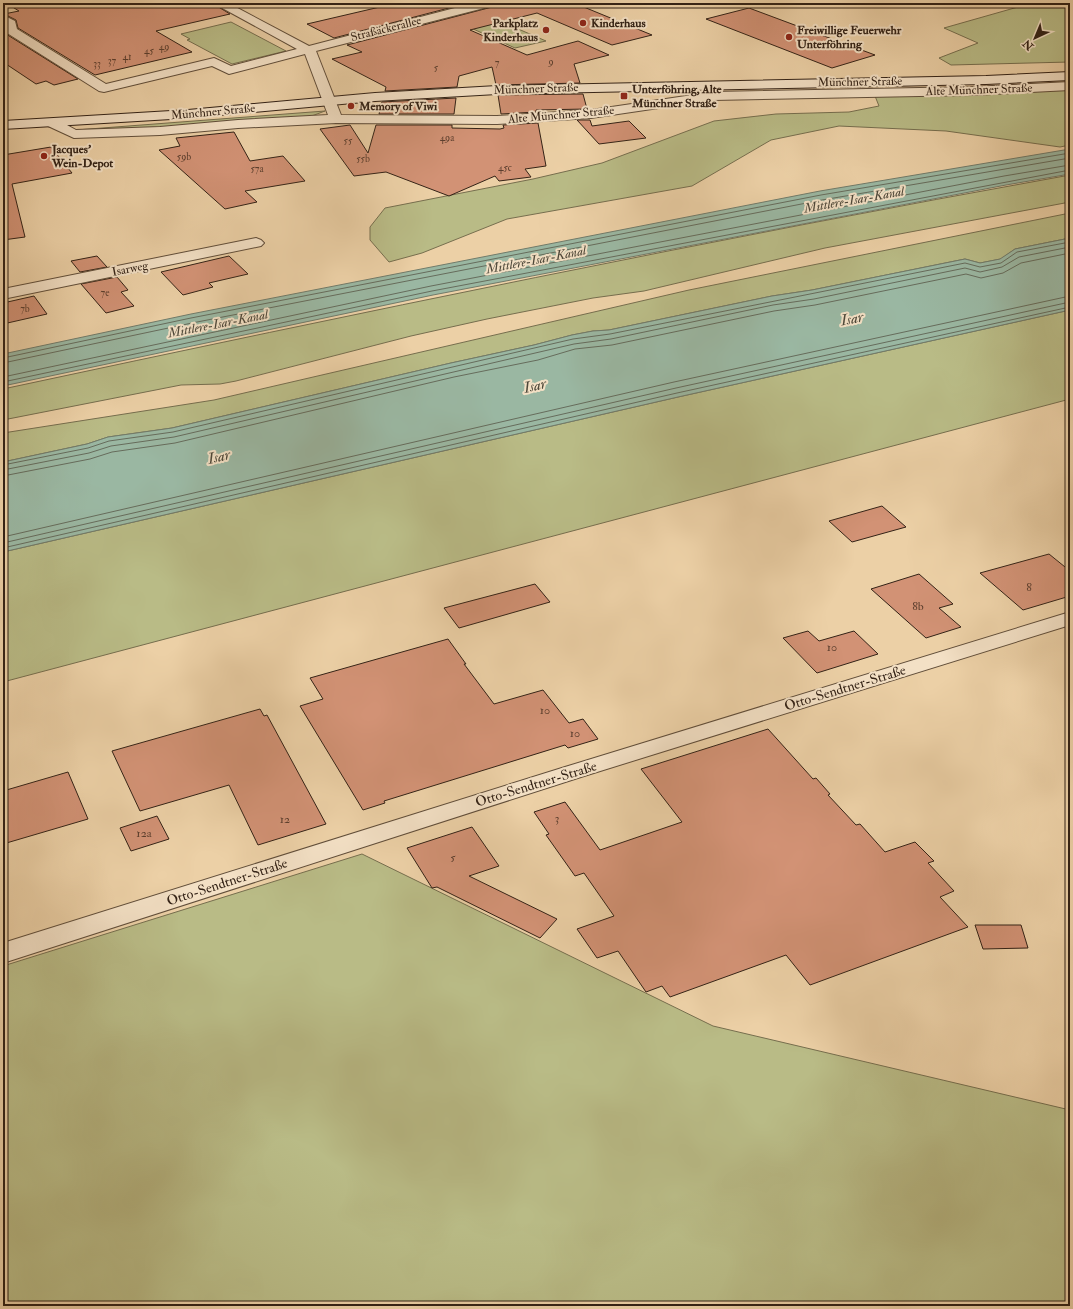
<svg xmlns="http://www.w3.org/2000/svg" width="1073" height="1309" viewBox="0 0 1073 1309" font-family="'IM FELL Double Pica',serif">
  <rect width="100%" height="100%" fill="#ecd0a6"/>
  <filter id="stains"><feTurbulence type="fractalNoise" baseFrequency=".005" numOctaves="4"/><feColorMatrix values="0 0 0 0 .2 0 0 0 0 .09 0 0 0 0 .02 0 0 0 .5 -.17"/></filter>
  <radialGradient id="worn" r=".72"><stop offset=".6" stop-color="#630" stop-opacity="0"/><stop offset="1" stop-color="#630" stop-opacity=".3"/></radialGradient>
  <g fill="#b9bb86" stroke="#766e4e">
    <polygon points="1032,3 1070,3 1070,62 951,65 939,58 978,43 944,28"/>
    <polygon points="479,12 546,41 515,48 449,18"/>
    <polygon points="231,22 286,51 232,64 187,40 190,39 181,34"/>
    <polygon points="1070,86 1070,145 1060,147 946,131 839,126 771,140 692,186 507,219 422,253 389,262 370,240 370,227 385,208 533,179 602,163 714,121 776,114 849,112 879,106 875,96"/>
    <polygon points="325,111 309,117 168,128 76,130"/>
    <path d="M1070 175V202L825 248 644 291 593 298 487 319 411 336 236 381 220 384 181 385 3 420V389C358 313 713 239 1070 175Z"/>
    <polygon points="1070,213 1070,238 1015,249 1001,259 980,263 965,259 812,290 772,296 609,330 593,331 572,335 534,345 451,363 172,428 108,437 87,444 3,462 3,433 214,400 689,290"/>
    <polygon points="1070,310 1070,399 3,682 3,552 678,397"/>
    <polygon points="362,854 713,1026 1070,1110 1070,1306 3,1306 3,966"/>
  </g>
  <g fill="#9ab7a2" stroke="#717b6a">
    <polygon points="1070,149 1070,174 1006,185 433,295 3,386 3,354 191,314 820,191"/>
    <polygon points="1070,238 1070,310 678,397 3,552 3,462 87,444 108,437 172,428 451,363 534,345 572,335 593,331 609,330 772,296 812,290 965,259 980,263 1000,259 1015,249"/>
  </g>
  <g fill="none" stroke-linecap="round" stroke-linejoin="round">
    <g stroke="#666c5c" stroke-width="1">
      <polyline points="3,358 191,318 821,195 1070,153"/>
      <polyline points="3,363 192,323 822,200 1070,158"/>
      <polyline points="3,377 431,286 1004,176 1070,165"/>
      <polyline points="3,382 432,291 1070,170"/>
      <polyline points="3,465 88,448 109,441 173,432 573,339 610,334 965,263 980,267 1001,263 1017,252 1070,242"/>
      <polyline points="3,470 89,453 111,446 174,437 574,344 611,339 773,305 814,299 965,268 980,272 1002,267 1019,257 1070,247"/>
      <polyline points="3,476 90,459 112,452 175,443 454,377 538,360 575,349 612,345 774,311 815,305 966,274 981,278 1003,273 1021,263 1070,253"/>
      <polyline points="3,537 674,382 1070,296"/>
      <polyline points="3,543 676,388 1070,302"/>
      <polyline points="3,548 677,393 1070,307"/>
    </g>
  </g>
  <g fill="#d29275" stroke="#332216">
    <polygon points="6,3 212,3 230,14 156,31 192,52 95,75 18,28 16,20 4,14 19,11"/>
    <polygon points="397,3 468,3 334,38 307,24"/>
    <polygon points="495,3 574,3 652,35 612,45 537,13 470,30 527,55 578,41 609,55 574,64 580,83 496,85 492,67 459,76 457,87 385,91 386,87 332,59 362,52 347,45 492,7"/>
    <polygon points="749,8 875,55 832,68 706,19"/>
    <polygon points="3,28 6,34 78,79 54,85 46,81 36,84 3,62"/>
    <polygon points="583,94 587,109 536,110 536,112 501,114 498,95"/>
    <polygon points="456,98 454,114 379,114 382,102"/>
    <polygon points="577,120 590,120 592,126 629,121 646,138 599,144"/>
    <polygon points="538,123 546,166 525,169 531,177 499,181 495,176 449,196 386,172 354,176 320,129 350,125 368,153 376,125 452,125 452,128 500,129 504,128 503,125"/>
    <polygon points="234,132 250,161 283,156 305,181 245,191 257,202 225,209 159,150 180,146 176,138"/>
    <polygon points="51,147 72,173 12,184 25,237 3,240 3,155"/>
    <polygon points="97,256 107,267 80,272 71,261"/>
    <polygon points="229,256 248,274 209,283 213,287 183,295 161,272"/>
    <polygon points="117,277 128,290 121,292 134,306 106,313 81,284"/>
    <polygon points="34,296 47,314 3,324 3,303"/>
    <polygon points="882,506 906,527 852,542 829,521"/>
    <polygon points="1049,554 1070,571 1070,596 1023,610 980,573"/>
    <polygon points="919,574 953,604 939,608 961,627 926,638 871,589"/>
    <polygon points="535,584 550,602 459,628 444,608"/>
    <polygon points="808,631 819,641 854,631 878,654 817,673 783,638"/>
    <polygon points="448,639 466,664 464,664 494,704 543,690 569,723 583,719 598,739 568,748 565,745 384,801 385,803 363,810 300,706 323,699 310,678"/>
    <polygon points="260,709 264,716 267,715 326,824 258,845 229,785 140,811 112,751"/>
    <polygon points="768,729 813,779 816,778 830,794 828,795 856,825 860,824 885,852 915,842 934,861 928,863 954,891 940,897 968,927 810,985 786,955 670,997 662,986 646,992 618,951 597,958 577,929 614,916 584,873 575,876 546,835 549,834 534,812 565,802 600,850 682,822 641,769"/>
    <polygon points="68,772 88,819 3,844 3,791"/>
    <polygon points="157,816 169,839 131,851 120,828"/>
    <polygon points="472,827 499,866 469,876 557,919 540,938 437,887 432,888 407,848"/>
    <polygon points="975,925 1021,925 1028,948 983,949"/>
  </g>
  <g fill="none" stroke-linecap="round" stroke-linejoin="round">
    <defs>
      <g id="minor">
        <polygon points="213,3 228,3 309,46 474,3 494,3 492,6 316,51 341,115 497,116 591,110 713,92 972,87 1070,82 1070,90 972,95 713,100 591,118 497,124 336,123 238,128 160,135 74,138 48,126 46,123 48,120 58,120 76,130 160,127 238,120 328,115 305,54 229,74 212,66 104,92 99,91 7,33 3,24 3,15 15,21 17,29 106,84 214,58 231,66 297,49"/>
        <polygon points="256,238 261,240 264,243 261,246 3,299 3,289"/>
        <polygon points="1070,612 1070,625 581,777 3,963 3,943 565,767"/>
      </g>
      <polygon id="secondary" points="1070,72 1070,80 986,84 497,94 375,101 188,118 3,129 3,121 188,110 375,93 497,86 986,76"/>
    </defs>
    <use href="#minor" stroke="#614e3a" stroke-width="2"/>
    <use href="#secondary" stroke="#332216" stroke-width="2"/>
    <use href="#minor" fill="#f3e0c5" fill-rule="evenodd"/>
    <use href="#secondary" fill="#f3e0c5" fill-rule="evenodd"/>
  </g>
  <g fill="#8f2418" stroke="#f3e0c5" stroke-width="1.5">
    <circle cx="583" cy="23" r="4"/>
    <circle cx="546" cy="30" r="4"/>
    <circle cx="789" cy="37" r="4"/>
    <rect x="620" y="92" width="8" height="8" rx="2"/>
    <circle cx="351" cy="106" r="4"/>
    <circle cx="44" cy="156" r="4"/>
  </g>
  <g text-anchor="middle" dominant-baseline="central" stroke-width="4" stroke-linejoin="round" paint-order="stroke">
    <g font-size="10" fill="#5b3e2e">
      <text x="164" y="47">49</text>
      <text x="149" y="51">45</text>
      <text x="127" y="57">41</text>
      <text x="112" y="61">37</text>
      <text x="551" y="62">9</text>
      <text x="497" y="63">7</text>
      <text x="97" y="64">33</text>
      <text x="436" y="68">5</text>
      <text x="447" y="138">49a</text>
      <text x="348" y="141">55</text>
      <text x="184" y="157">59b</text>
      <text x="363" y="159">55b</text>
      <text x="505" y="168">45c</text>
      <text x="257" y="169">57a</text>
      <text x="105" y="293">7e</text>
      <text x="25" y="309">7b</text>
    </g>
    <g font-size="12" font-weight="bold" fill="#332216" stroke="#f3e0c5" text-anchor="start">
      <text x="538" y="23" text-anchor="end">Parkplatz<tspan x="538" dy="14">Kinderhaus</tspan></text>
      <text x="591" y="23">Kinderhaus</text>
      <text x="797" y="30">Freiwillige Feuerwehr<tspan x="797" dy="14">Unterföhring</tspan></text>
      <text x="632" y="89">Unterföhring, Alte<tspan x="632" dy="14">Münchner Straße</tspan></text>
      <text x="359" y="106">Memory of Viwi</text>
      <text x="52" y="149">Jacques'<tspan x="52" dy="14">Wein-Depot</tspan></text>
    </g>
    <g font-size="12" fill="#332216" stroke="#f3e0c5">
      <text transform="translate(386 29) rotate(-14)">Straßäckerallee</text>
      <text transform="translate(860 82) rotate(-1)">Münchner Straße</text>
      <text transform="translate(536 89) rotate(-2)">Münchner Straße</text>
      <text transform="translate(979 90) rotate(-2)">Alte Münchner Straße</text>
      <text transform="translate(213 112) rotate(-5)">Münchner Straße</text>
      <text transform="translate(561 115) rotate(-5)">Alte Münchner Straße</text>
      <text transform="translate(130 269) rotate(-11)">Isarweg</text>
    </g>
    <g font-size="12" fill="#5b3e2e">
      <text x="1029" y="587">8</text>
      <text x="918" y="606">8b</text>
      <text x="832" y="647">10</text>
      <text x="545" y="710">10</text>
      <text x="575" y="733">10</text>
      <text x="557" y="818">3</text>
      <text x="285" y="819">12</text>
      <text x="144" y="833">12a</text>
      <text x="453" y="857">5</text>
    </g>
    <g font-size="13" font-style="italic" fill="#4d4739" stroke="#f3e0c5">
      <text transform="translate(854 200) rotate(-10)">Mittlere-Isar-Kanal</text>
      <text transform="translate(536 260) rotate(-11)">Mittlere-Isar-Kanal</text>
      <text transform="translate(218 324) rotate(-11)">Mittlere-Isar-Kanal</text>
    </g>
    <g font-size="14" fill="#332216" stroke="#f3e0c5">
      <text transform="translate(845 688) rotate(-17)">Otto-Sendtner-Straße</text>
      <text transform="translate(536 784) rotate(-17)">Otto-Sendtner-Straße</text>
      <text transform="translate(227 882) rotate(-18)">Otto-Sendtner-Straße</text>
    </g>
    <g font-size="15" font-style="italic" fill="#4d4739" stroke="#f3e0c5">
      <text transform="translate(852 319) rotate(-11)">Isar</text>
      <text transform="translate(535 386) rotate(-13)">Isar</text>
      <text transform="translate(219 457) rotate(-13)">Isar</text>
    </g>
  </g>
  <rect width="1073" height="1309" fill="none" stroke="#ecd0a6" stroke-width="16"/>
  <rect x="4" y="4" width="1065" height="1301" fill="none" stroke="#332216" stroke-width="2"/>
  <rect x="8" y="8" width="1057" height="1293" fill="none" stroke="#332216"/>
  <g transform="translate(1035 38) rotate(224)" stroke="#f3e0c5" stroke-width="3" paint-order="stroke">
  <path d="M0-3L7 15L0 10L-7 15Z" fill="#332216"/>
  <text y="-6" font-size="11" font-weight="bold" text-anchor="middle" fill="#332216">N</text>
  </g>
  <rect width="100%" height="100%" filter="url(#stains)"/>
  <rect width="100%" height="100%" fill="url(#worn)"/>
</svg>
